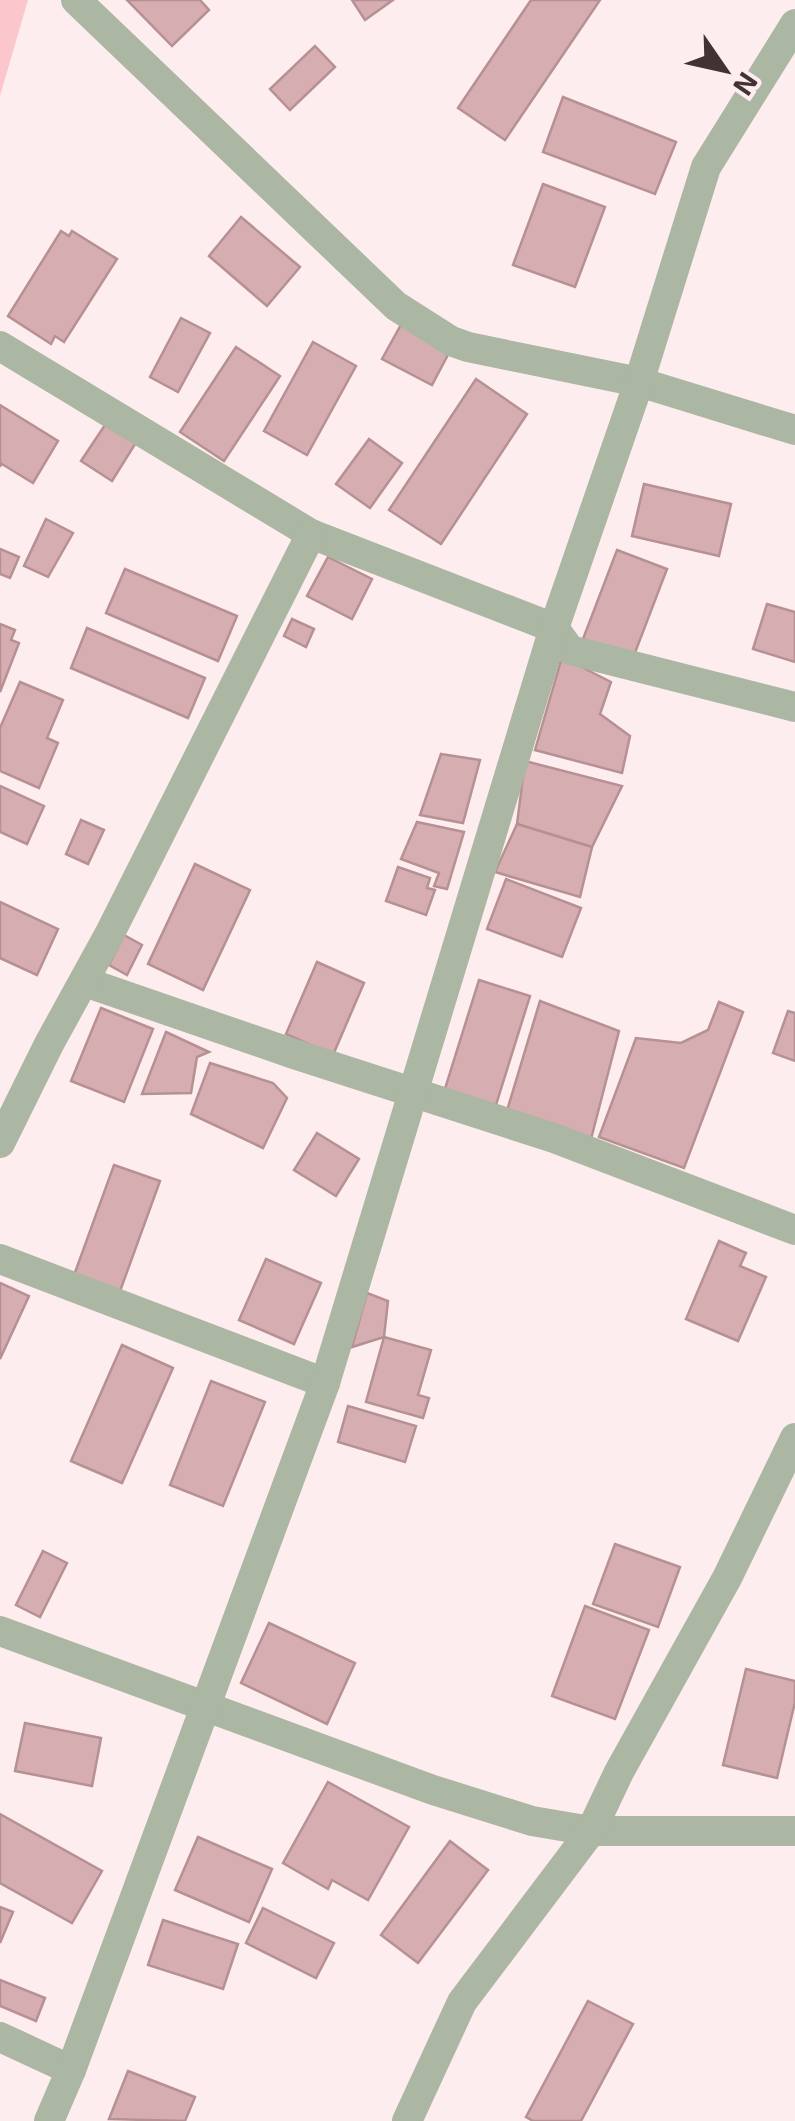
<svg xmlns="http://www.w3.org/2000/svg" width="795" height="2121" viewBox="0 0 795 2121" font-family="'Exo 2',sans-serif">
  <rect width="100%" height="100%" fill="#feedee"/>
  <polygon fill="#fcc7cc" points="0,0 28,0 0,96"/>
  <g fill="#d6aeb2" stroke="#b69093" stroke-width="2.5">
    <polygon points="127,0 200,0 209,10 172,46"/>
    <polygon points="352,0 393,0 365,20"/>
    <polygon points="531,0 600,0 505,140 458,108"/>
    <polygon points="315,46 335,67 290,110 270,89"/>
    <polygon points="563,97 676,142 655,194 543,152"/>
    <polygon points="543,184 605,207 575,287 513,265"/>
    <polygon points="241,217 300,267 267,306 209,256"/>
    <polygon points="61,231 69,236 72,231 117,259 64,342 55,336 51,344 8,316"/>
    <polygon points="181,318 210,333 178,392 150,377"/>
    <polygon points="402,323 451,349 432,385 382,359"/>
    <polygon points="313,342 356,366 307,455 264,431"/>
    <polygon points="236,347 280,376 224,461 180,432"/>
    <polygon points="476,379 527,414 441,544 389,510"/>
    <polygon points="0,405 58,441 33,483 2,464 0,466"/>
    <polygon points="107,422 137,441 112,481 81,461"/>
    <polygon points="369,439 402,463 370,508 336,484"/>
    <polygon points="644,484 731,504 719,556 632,536"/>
    <polygon points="46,519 73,533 48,577 24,566"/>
    <polygon points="0,549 19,557 10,578 0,574"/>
    <polygon points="617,550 667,569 633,658 583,639"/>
    <polygon points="328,557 372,579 352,619 307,596"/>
    <polygon points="125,569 237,616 218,661 106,613"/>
    <polygon points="767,604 795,612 795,662 753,649"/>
    <polygon points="292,619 314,629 306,647 284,636"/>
    <polygon points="0,624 15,630 11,640 19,643 0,692"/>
    <polygon points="87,628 205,678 188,718 71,668"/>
    <polygon points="562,657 611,682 600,714 630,736 622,773 535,750"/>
    <polygon points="20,682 63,700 47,738 58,743 39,788 0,771 0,728"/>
    <polygon points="441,754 480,760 463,823 420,815"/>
    <polygon points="525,761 622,786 592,847 517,824"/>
    <polygon points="0,786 44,806 27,844 0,832"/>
    <polygon points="81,820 104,830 88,864 66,854"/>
    <polygon points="417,822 464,832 447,889 434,886 439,873 401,859"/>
    <polygon points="517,824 592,847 580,897 495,872"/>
    <polygon points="195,864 250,890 203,990 148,964"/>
    <polygon points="398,867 430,878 427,888 435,890 426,915 386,901"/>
    <polygon points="506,879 581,908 562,957 487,929"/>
    <polygon points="0,902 58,929 37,975 0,958"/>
    <polygon points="124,935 142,945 127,975 109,965"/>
    <polygon points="317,962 364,983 333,1055 286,1034"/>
    <polygon points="479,980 530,996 495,1108 444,1092"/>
    <polygon points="540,1001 619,1031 591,1139 506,1114"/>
    <polygon points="719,1002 743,1012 684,1168 599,1137 636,1038 681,1043 708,1030"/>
    <polygon points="101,1008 153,1029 124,1102 71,1081"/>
    <polygon points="788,1011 795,1013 795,1061 773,1053"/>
    <polygon points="166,1032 209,1052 197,1057 191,1093 142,1094"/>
    <polygon points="210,1063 273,1083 287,1098 263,1148 191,1114"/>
    <polygon points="317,1133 359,1159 336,1196 294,1170"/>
    <polygon points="114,1165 160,1181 119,1294 73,1278"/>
    <polygon points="719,1241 746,1253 740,1266 766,1277 738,1341 686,1319"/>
    <polygon points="266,1259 321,1283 294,1344 239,1320"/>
    <polygon points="0,1283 29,1296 0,1359"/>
    <polygon points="367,1293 388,1301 384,1337 352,1347"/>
    <polygon points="384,1337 431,1350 418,1395 429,1398 423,1418 366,1402"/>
    <polygon points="122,1345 173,1368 122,1483 71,1461"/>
    <polygon points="211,1381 265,1402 223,1506 170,1485"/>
    <polygon points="348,1406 416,1426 405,1462 338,1442"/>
    <polygon points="615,1544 680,1567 658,1627 593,1604"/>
    <polygon points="43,1551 67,1563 40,1617 16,1605"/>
    <polygon points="585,1606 649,1630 615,1719 552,1696"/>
    <polygon points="269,1623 355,1663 327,1724 241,1683"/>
    <polygon points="746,1669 795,1681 795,1702 777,1778 723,1765"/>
    <polygon points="25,1723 101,1738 92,1786 15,1771"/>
    <polygon points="328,1782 409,1827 368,1900 332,1880 328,1889 283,1863"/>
    <polygon points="0,1814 102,1871 72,1923 0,1883"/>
    <polygon points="198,1837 272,1869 249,1922 175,1890"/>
    <polygon points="450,1841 488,1870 418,1963 381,1935"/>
    <polygon points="0,1907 13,1912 0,1943"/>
    <polygon points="263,1908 334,1943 316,1978 246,1943"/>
    <polygon points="163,1920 238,1944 223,1989 148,1965"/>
    <polygon points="0,1980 45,1998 36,2021 0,2006"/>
    <polygon points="588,2001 633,2024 581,2121 533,2121 526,2117"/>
    <polygon points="128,2071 195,2097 185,2121 109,2119"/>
  </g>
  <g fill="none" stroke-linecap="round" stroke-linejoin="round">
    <g stroke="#abb6a3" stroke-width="30">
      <polyline points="76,0 396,306 451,341 468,347 639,382 795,430"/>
      <polyline points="0,346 311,534 554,628 570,650 795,707"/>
      <polyline points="85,982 294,1054 554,1138 795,1230"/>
      <polyline points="0,1143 49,1044 110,933 311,534"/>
      <polyline points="0,1259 325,1383"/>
      <polyline points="0,1631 433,1790 532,1821 591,1831 795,1831"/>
      <polyline points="0,2037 71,2070"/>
      <polyline points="49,2121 71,2070 325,1383 554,628 639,382 706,167 795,24"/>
      <polyline points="407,2121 462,2002 591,1831 619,1772 727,1578 795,1438"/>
    </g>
  </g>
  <g transform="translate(725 70) rotate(124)" stroke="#feedee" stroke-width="8" paint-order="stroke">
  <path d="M0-8L18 38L0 25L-18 38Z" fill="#423234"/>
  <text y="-15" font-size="28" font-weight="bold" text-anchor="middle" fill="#423234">N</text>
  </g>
</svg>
